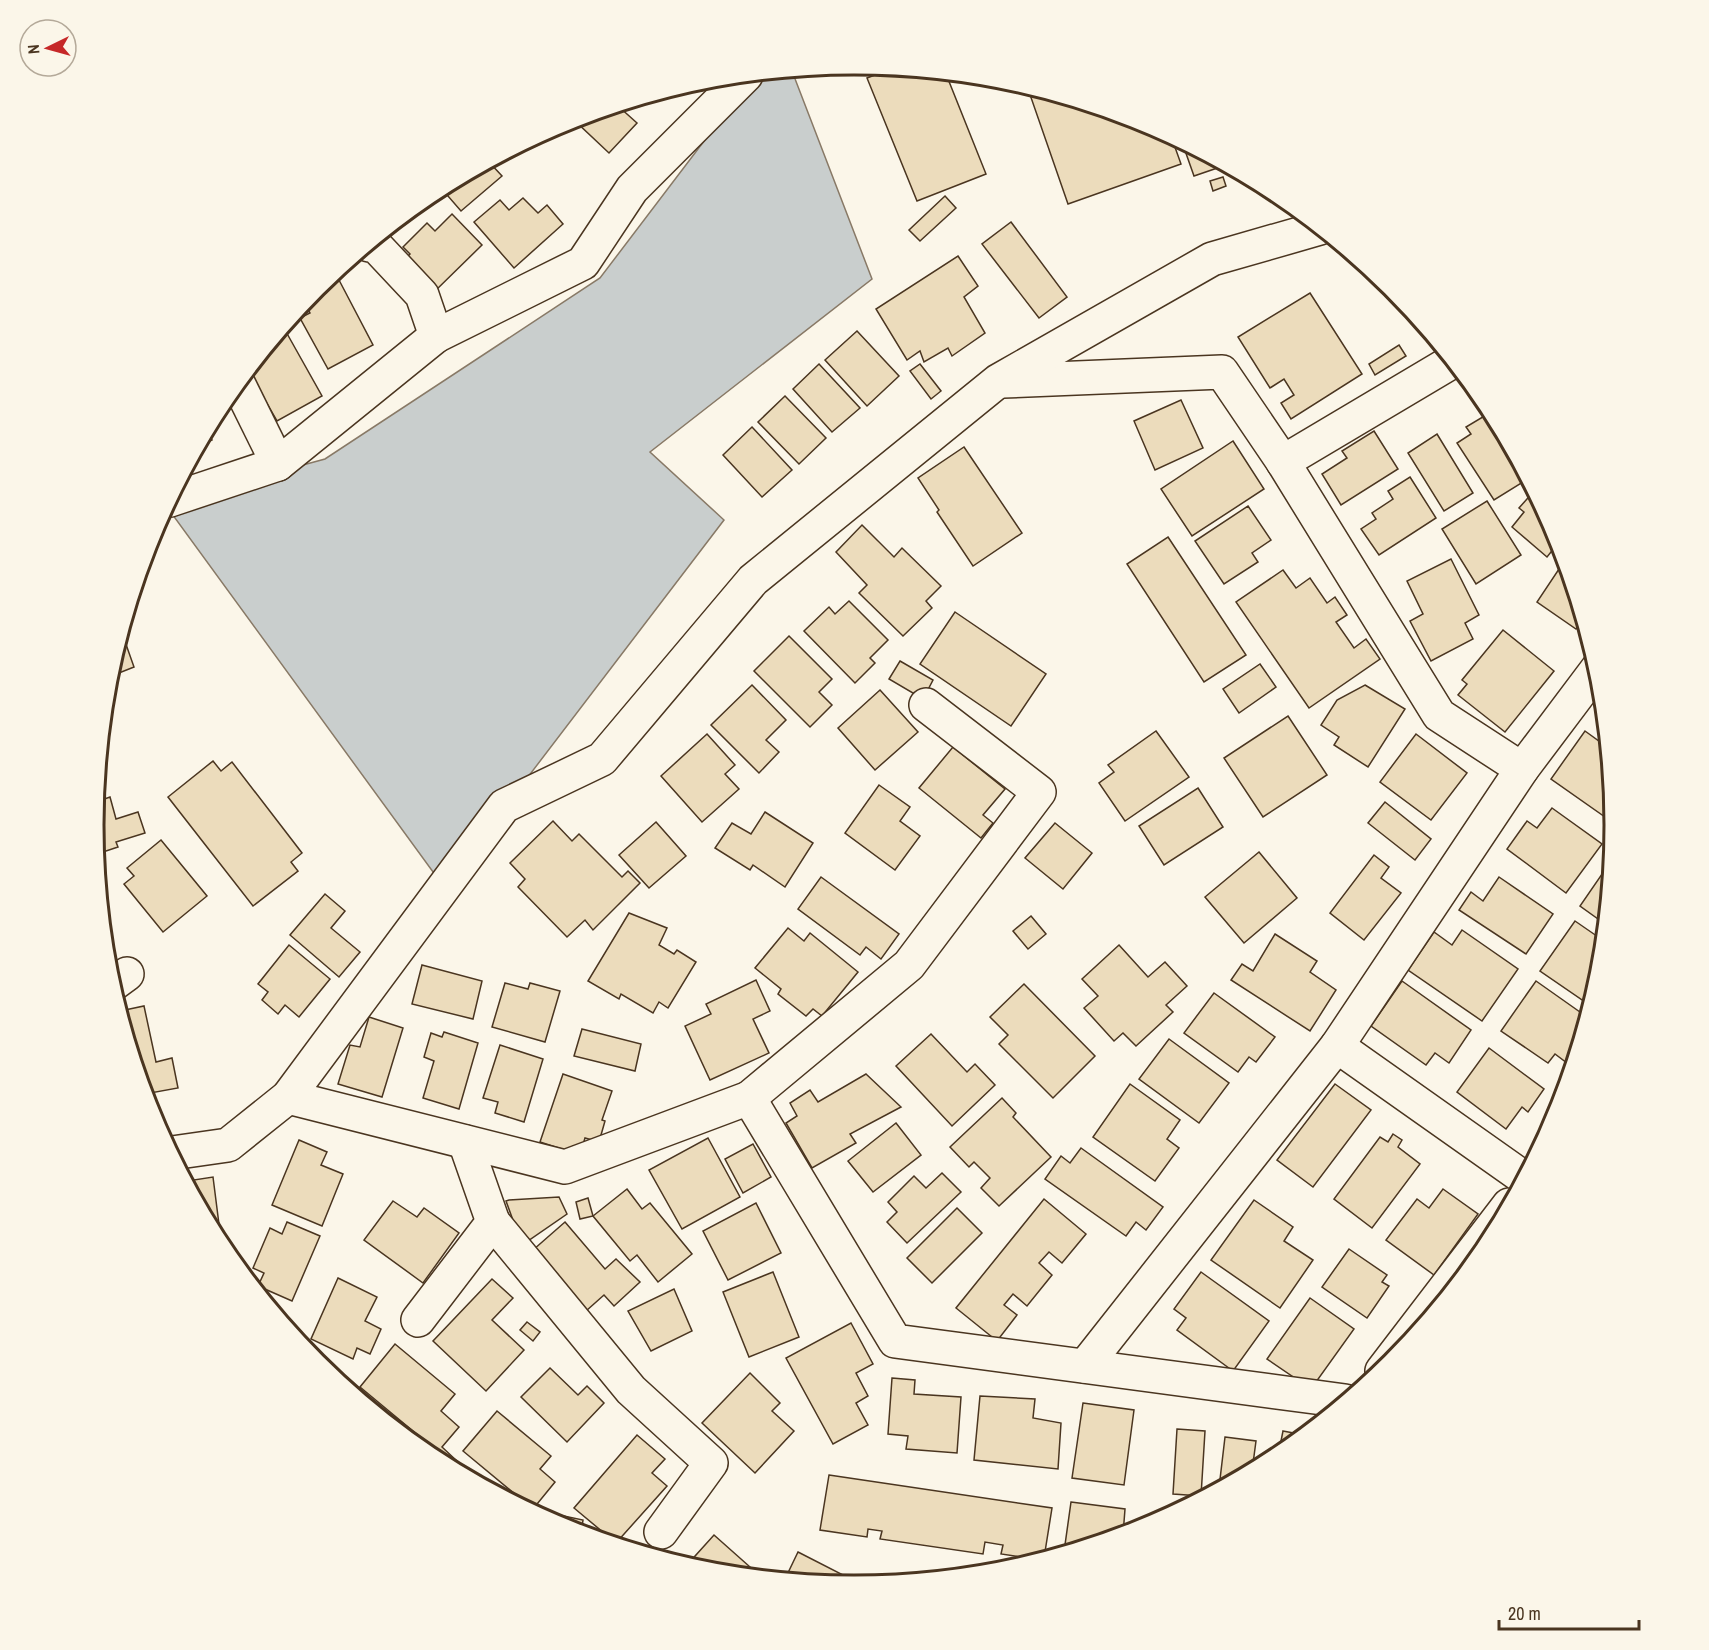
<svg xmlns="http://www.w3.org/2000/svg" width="1709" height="1650" viewBox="0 0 1709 1650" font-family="'Archivo Narrow',sans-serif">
  <rect width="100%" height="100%" fill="#fbf6e9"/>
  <polygon fill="#c9cecd" stroke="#887966" stroke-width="1.5" points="792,71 872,279 650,452 724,520 444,887 167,507 170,501 325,459 600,278 755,74"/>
  <g fill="#ecdcbc" stroke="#4a3520" stroke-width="1.5">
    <polygon points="877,67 946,74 986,174 917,201 867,78 880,73"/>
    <polygon points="1027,86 1146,123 1171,136 1181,164 1068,204"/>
    <polygon points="618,106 637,123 609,153 573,119"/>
    <polygon points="1182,142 1226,165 1194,176"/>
    <polygon points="489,162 502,176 461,211 441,188"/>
    <polygon points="1223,177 1226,186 1213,191 1210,181"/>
    <polygon points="945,196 956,208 920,241 909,230"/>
    <polygon points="523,198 538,213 547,205 563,224 514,268 474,222 500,200 509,210"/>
    <polygon points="452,214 482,245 432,294 402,262 410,254 403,247 427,223 435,231"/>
    <polygon points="1011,222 1067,297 1039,318 982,244"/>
    <polygon points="958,256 978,286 964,297 985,333 952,356 948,348 924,362 920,351 907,360 876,309"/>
    <polygon points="339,280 373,345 328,369 300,318 310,313 304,302 310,295"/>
    <polygon points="1310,293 1362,374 1291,419 1281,403 1294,395 1284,379 1270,388 1238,337"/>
    <polygon points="285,330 322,396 277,421 248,371 279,334"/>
    <polygon points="857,331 899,376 867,406 825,360"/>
    <polygon points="1399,345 1406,356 1375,375 1369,364"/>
    <polygon points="819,364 860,408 832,432 793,389"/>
    <polygon points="920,364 941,391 931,399 910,371"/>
    <polygon points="785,396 826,438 799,464 758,422"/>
    <polygon points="1181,400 1203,448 1155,470 1134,421"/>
    <polygon points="1491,412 1528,479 1494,500 1457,443 1471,434 1466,427"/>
    <polygon points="752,427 792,470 762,497 723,455"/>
    <polygon points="207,431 212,440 198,447"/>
    <polygon points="1374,431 1398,469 1341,505 1322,474 1347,458 1342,451"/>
    <polygon points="1437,434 1473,493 1444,511 1408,453"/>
    <polygon points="1233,441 1264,489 1192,536 1161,489"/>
    <polygon points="964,447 1022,533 973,566 937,512 939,510 918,478"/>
    <polygon points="1410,477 1436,518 1379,555 1361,529 1376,519 1372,513 1393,499 1388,491"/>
    <polygon points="1534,491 1557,534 1559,542 1547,557 1512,527 1524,512 1519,508"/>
    <polygon points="1487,501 1521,555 1476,584 1442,529"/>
    <polygon points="1248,506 1271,540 1252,553 1258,562 1224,584 1195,541"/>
    <polygon points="862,525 894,557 902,548 941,586 926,601 932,608 903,636 859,593 867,585 836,552"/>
    <polygon points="1168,537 1246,655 1204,682 1127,564"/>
    <polygon points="1451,559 1479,615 1465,623 1473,639 1431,661 1410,621 1423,614 1407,581"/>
    <polygon points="1565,560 1583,620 1576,629 1537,602"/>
    <polygon points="1283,570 1296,588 1310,578 1327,603 1335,597 1347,615 1336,622 1354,648 1366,639 1380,659 1309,708 1236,602"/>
    <polygon points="849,601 888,640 870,658 875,663 855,683 804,631 829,607 835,614"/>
    <polygon points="955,612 1046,674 1011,726 920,664"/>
    <polygon points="1503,630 1554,671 1505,732 1458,695 1467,684 1462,680"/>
    <polygon points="122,633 134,667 109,677 109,676"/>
    <polygon points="789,636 832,679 819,692 832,705 810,727 754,671"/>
    <polygon points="900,661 933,680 923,699 889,679"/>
    <polygon points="1260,664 1276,687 1239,713 1223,689"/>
    <polygon points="752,685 786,720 766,740 779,752 759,773 711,725"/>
    <polygon points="1365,685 1405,709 1368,767 1334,745 1339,737 1321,725 1337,700"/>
    <polygon points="880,690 918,732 875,770 838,728"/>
    <polygon points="1288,716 1327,775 1263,817 1224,758"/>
    <polygon points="1156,731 1189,777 1125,821 1099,783 1114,772 1108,765"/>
    <polygon points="1585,731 1607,747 1615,824 1551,779"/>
    <polygon points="707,734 735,765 725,774 739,789 702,822 661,776"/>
    <polygon points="1416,734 1467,773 1431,820 1380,782"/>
    <polygon points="953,747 1005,789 983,815 993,823 981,838 919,788"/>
    <polygon points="213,761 221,771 232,762 302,853 291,862 298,871 253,906 168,797"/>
    <polygon points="879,785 910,807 900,821 920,836 895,870 845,833"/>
    <polygon points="1198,788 1223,827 1164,865 1139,826"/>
    <polygon points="110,797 116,819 138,812 145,833 116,842 118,847 97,854 94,825 96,802"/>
    <polygon points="1385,802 1431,839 1415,860 1368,823"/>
    <polygon points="1552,808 1602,844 1566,893 1507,849 1527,821 1537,828"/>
    <polygon points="765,812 813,843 785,887 753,865 750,870 715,848 732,823 751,834"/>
    <polygon points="553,821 572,841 579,834 622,877 628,871 640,883 593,930 585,920 567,937 518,887 525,879 510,863"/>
    <polygon points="656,822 686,856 649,888 619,855"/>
    <polygon points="1055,823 1092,853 1063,889 1025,858"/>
    <polygon points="161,840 207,896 163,932 124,884 134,876 127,868"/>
    <polygon points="1259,852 1297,898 1244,943 1205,897"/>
    <polygon points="1374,855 1389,867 1381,878 1401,893 1364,940 1330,913"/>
    <polygon points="1611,861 1605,924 1580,906"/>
    <polygon points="821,877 899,934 881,959 866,947 860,955 798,909"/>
    <polygon points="1499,877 1553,914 1526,954 1459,910 1471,892 1483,901"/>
    <polygon points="325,894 345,911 331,928 360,952 339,977 290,935"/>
    <polygon points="629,913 667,928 659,945 674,954 677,950 696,962 668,1008 659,1002 653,1013 621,994 619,999 588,981"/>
    <polygon points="1031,916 1046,934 1028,949 1013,931"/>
    <polygon points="1575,921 1604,941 1600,974 1591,1006 1540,971"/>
    <polygon points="788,928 804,941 810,933 858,972 822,1016 813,1009 806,1016 778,994 781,989 755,968"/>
    <polygon points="1462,930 1518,969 1482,1021 1408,970 1434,932 1452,945"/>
    <polygon points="1275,934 1317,961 1310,972 1336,990 1310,1031 1231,980 1242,964 1253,971"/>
    <polygon points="289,945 330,979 299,1017 285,1005 278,1014 262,1000 268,992 258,984"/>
    <polygon points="1119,945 1148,977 1165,962 1187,986 1166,1005 1173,1012 1136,1046 1123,1033 1114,1041 1084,1008 1098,996 1082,979"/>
    <polygon points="422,965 482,981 473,1019 412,1004"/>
    <polygon points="756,980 770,1011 753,1019 769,1053 710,1080 685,1026 711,1014 706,1004"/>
    <polygon points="1402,981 1471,1030 1449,1063 1435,1053 1426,1065 1371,1026"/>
    <polygon points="1536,981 1587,1017 1585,1025 1573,1042 1578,1046 1571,1066 1555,1054 1548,1063 1501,1031"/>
    <polygon points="505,983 528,989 530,983 560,991 545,1042 492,1027"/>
    <polygon points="1024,984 1095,1056 1053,1098 999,1044 1008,1035 990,1017"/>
    <polygon points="1214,993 1275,1037 1256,1062 1249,1057 1238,1072 1184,1033"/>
    <polygon points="144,1006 156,1062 172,1058 178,1088 145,1094 120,1011"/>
    <polygon points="369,1017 403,1028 382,1097 338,1084 350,1045 360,1047"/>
    <polygon points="582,1029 641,1044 635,1071 574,1056"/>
    <polygon points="444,1032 478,1043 459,1109 423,1098 434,1061 424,1057 431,1033 442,1037"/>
    <polygon points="931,1034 967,1072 975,1064 995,1085 952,1126 896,1066"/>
    <polygon points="1169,1039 1229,1083 1199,1123 1139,1079"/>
    <polygon points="500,1045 543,1059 524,1122 495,1113 498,1102 483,1098"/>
    <polygon points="1489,1048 1544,1089 1528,1112 1522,1107 1506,1129 1457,1092"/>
    <polygon points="563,1074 612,1091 602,1120 605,1121 599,1142 585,1138 582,1148 573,1146 571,1152 540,1142"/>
    <polygon points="866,1074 901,1107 850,1134 856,1143 812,1168 786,1123 797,1116 790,1103 810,1090 818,1102"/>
    <polygon points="1130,1084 1180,1120 1167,1139 1179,1148 1155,1181 1093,1137"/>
    <polygon points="1335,1084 1371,1110 1313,1187 1277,1160"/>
    <polygon points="1002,1098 1016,1113 1013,1117 1051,1157 999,1206 981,1188 990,1178 974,1162 969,1167 950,1147"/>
    <polygon points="896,1123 921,1155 873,1192 848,1161"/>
    <polygon points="1393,1134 1402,1140 1398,1147 1420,1164 1372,1228 1334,1199 1380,1137 1388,1142"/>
    <polygon points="708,1138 740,1197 682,1229 649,1170"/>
    <polygon points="299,1140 327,1152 321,1165 343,1174 322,1226 272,1205"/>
    <polygon points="753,1144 771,1177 743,1193 725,1159"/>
    <polygon points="1081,1148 1163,1207 1146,1230 1136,1222 1126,1236 1045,1179 1061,1156 1070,1163"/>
    <polygon points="942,1173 961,1192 907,1243 887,1222 897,1212 888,1202 914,1176 926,1188"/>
    <polygon points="213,1177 222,1248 187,1181"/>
    <polygon points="627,1189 642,1209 650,1203 692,1254 658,1282 637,1255 630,1261 593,1216"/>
    <polygon points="1443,1189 1478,1214 1434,1275 1386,1240 1417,1199 1429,1208"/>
    <polygon points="559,1197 567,1214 522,1245 506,1201 509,1200"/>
    <polygon points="588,1198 593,1216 580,1219 576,1202"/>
    <polygon points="1044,1199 1086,1234 1062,1263 1049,1252 1039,1263 1052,1275 1027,1306 1013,1294 1004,1305 1017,1315 997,1341 956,1308"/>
    <polygon points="1254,1200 1293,1227 1284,1241 1313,1260 1280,1308 1211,1260"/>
    <polygon points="393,1201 417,1217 424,1208 459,1233 423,1283 364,1240"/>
    <polygon points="756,1203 781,1253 728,1280 703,1231"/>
    <polygon points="957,1208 982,1233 932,1283 907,1258"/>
    <polygon points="287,1222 320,1236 292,1301 258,1286 264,1273 253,1268 270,1228 282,1234"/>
    <polygon points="565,1222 605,1269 616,1259 640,1282 614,1306 604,1295 586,1311 533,1250"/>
    <polygon points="1349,1249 1387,1275 1382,1282 1389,1286 1367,1318 1322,1287"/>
    <polygon points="773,1272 799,1337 749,1357 723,1292"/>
    <polygon points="1201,1272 1269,1321 1233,1371 1177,1330 1186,1318 1174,1309"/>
    <polygon points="338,1278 377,1297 365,1321 381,1329 370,1354 357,1348 353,1359 311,1339"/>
    <polygon points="492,1279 513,1298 492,1320 524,1350 486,1391 433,1341"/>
    <polygon points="674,1289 692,1331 651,1351 628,1311"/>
    <polygon points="1310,1298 1354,1329 1311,1389 1267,1359"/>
    <polygon points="527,1322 540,1332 533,1341 520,1330"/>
    <polygon points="851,1323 873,1364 856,1373 868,1396 856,1403 868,1425 833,1444 786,1358"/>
    <polygon points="395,1344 455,1394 441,1411 459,1427 442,1447 457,1461 454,1465 360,1387"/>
    <polygon points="550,1368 578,1395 587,1386 604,1403 567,1442 521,1397"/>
    <polygon points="750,1373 780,1403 772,1411 794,1431 755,1473 702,1423"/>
    <polygon points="892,1378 915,1380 914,1394 961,1397 957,1453 906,1449 908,1436 888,1434"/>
    <polygon points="980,1396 1035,1399 1033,1418 1061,1423 1058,1469 974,1460"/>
    <polygon points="1083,1403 1134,1410 1124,1485 1072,1478"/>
    <polygon points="497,1411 551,1456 540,1469 555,1482 533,1509 463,1451"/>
    <polygon points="1177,1429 1205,1431 1201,1496 1173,1494"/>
    <polygon points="1283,1431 1304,1435 1278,1456"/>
    <polygon points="637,1435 665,1459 652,1473 667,1486 616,1543 574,1508"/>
    <polygon points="1225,1437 1256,1441 1252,1471 1219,1488"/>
    <polygon points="829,1475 1052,1508 1044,1558 1040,1560 1001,1554 1003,1545 985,1542 983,1554 880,1539 882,1531 868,1529 867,1537 820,1530"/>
    <polygon points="1071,1502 1125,1509 1123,1535 1064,1552"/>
    <polygon points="545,1512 583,1520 581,1533 563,1527 544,1517"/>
    <polygon points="714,1535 759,1575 757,1576 706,1571 687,1565"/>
    <polygon points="798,1552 849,1578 846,1585 785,1579"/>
  </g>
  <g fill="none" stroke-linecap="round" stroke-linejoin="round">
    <defs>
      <g id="minor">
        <polyline points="369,245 376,246 422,295 436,336"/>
        <polyline points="1003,381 1222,372 1283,462 1453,361"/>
        <polyline points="238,383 278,464"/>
        <polyline points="1283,462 1439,715 1522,769"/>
        <polyline points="170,500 278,464 436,336 583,263 632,189 746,75"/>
        <polyline points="112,985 127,974"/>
        <polyline points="1337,1046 1524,1178"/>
        <polyline points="288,1097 565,1167 749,1098 895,1341 1345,1401"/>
        <polyline points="749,1098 909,965 1039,792 926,705"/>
        <polyline points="172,1153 228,1145 288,1097 504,806 602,759 753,580 998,381 1212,259 1320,228"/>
        <polyline points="493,1222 631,1390 711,1463 661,1532"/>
        <polyline points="418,1320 493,1222 465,1142"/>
        <polyline points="1085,1366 1337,1046 1522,769 1598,668"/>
        <polyline points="1382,1371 1509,1205"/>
      </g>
    </defs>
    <use href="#minor" stroke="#4a3520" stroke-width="36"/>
    <use href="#minor" stroke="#fbf6e9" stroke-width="33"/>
  </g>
  <path d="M0 0H1709V1650H0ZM104 825a750 750 0 1 1 1500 0a750 750 0 1 1-1500 0Z" fill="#fbf6e9" fill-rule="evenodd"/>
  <path fill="none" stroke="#4a3520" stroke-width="3" d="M104 825a750 750 0 1 1 1500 0a750 750 0 1 1-1500 0Z"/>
  <g transform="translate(48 48) rotate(265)"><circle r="28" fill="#fbf6e9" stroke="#b4a999" stroke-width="1.5"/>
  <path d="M0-4.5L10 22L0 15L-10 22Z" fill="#c62828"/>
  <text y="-9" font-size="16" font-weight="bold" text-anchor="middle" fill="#4a3520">N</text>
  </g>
  <path d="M1499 1620v9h140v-9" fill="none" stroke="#4a3520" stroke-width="3"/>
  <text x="1508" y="1620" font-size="18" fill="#4a3520" stroke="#fbf6e9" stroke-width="4.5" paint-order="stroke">20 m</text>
</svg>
